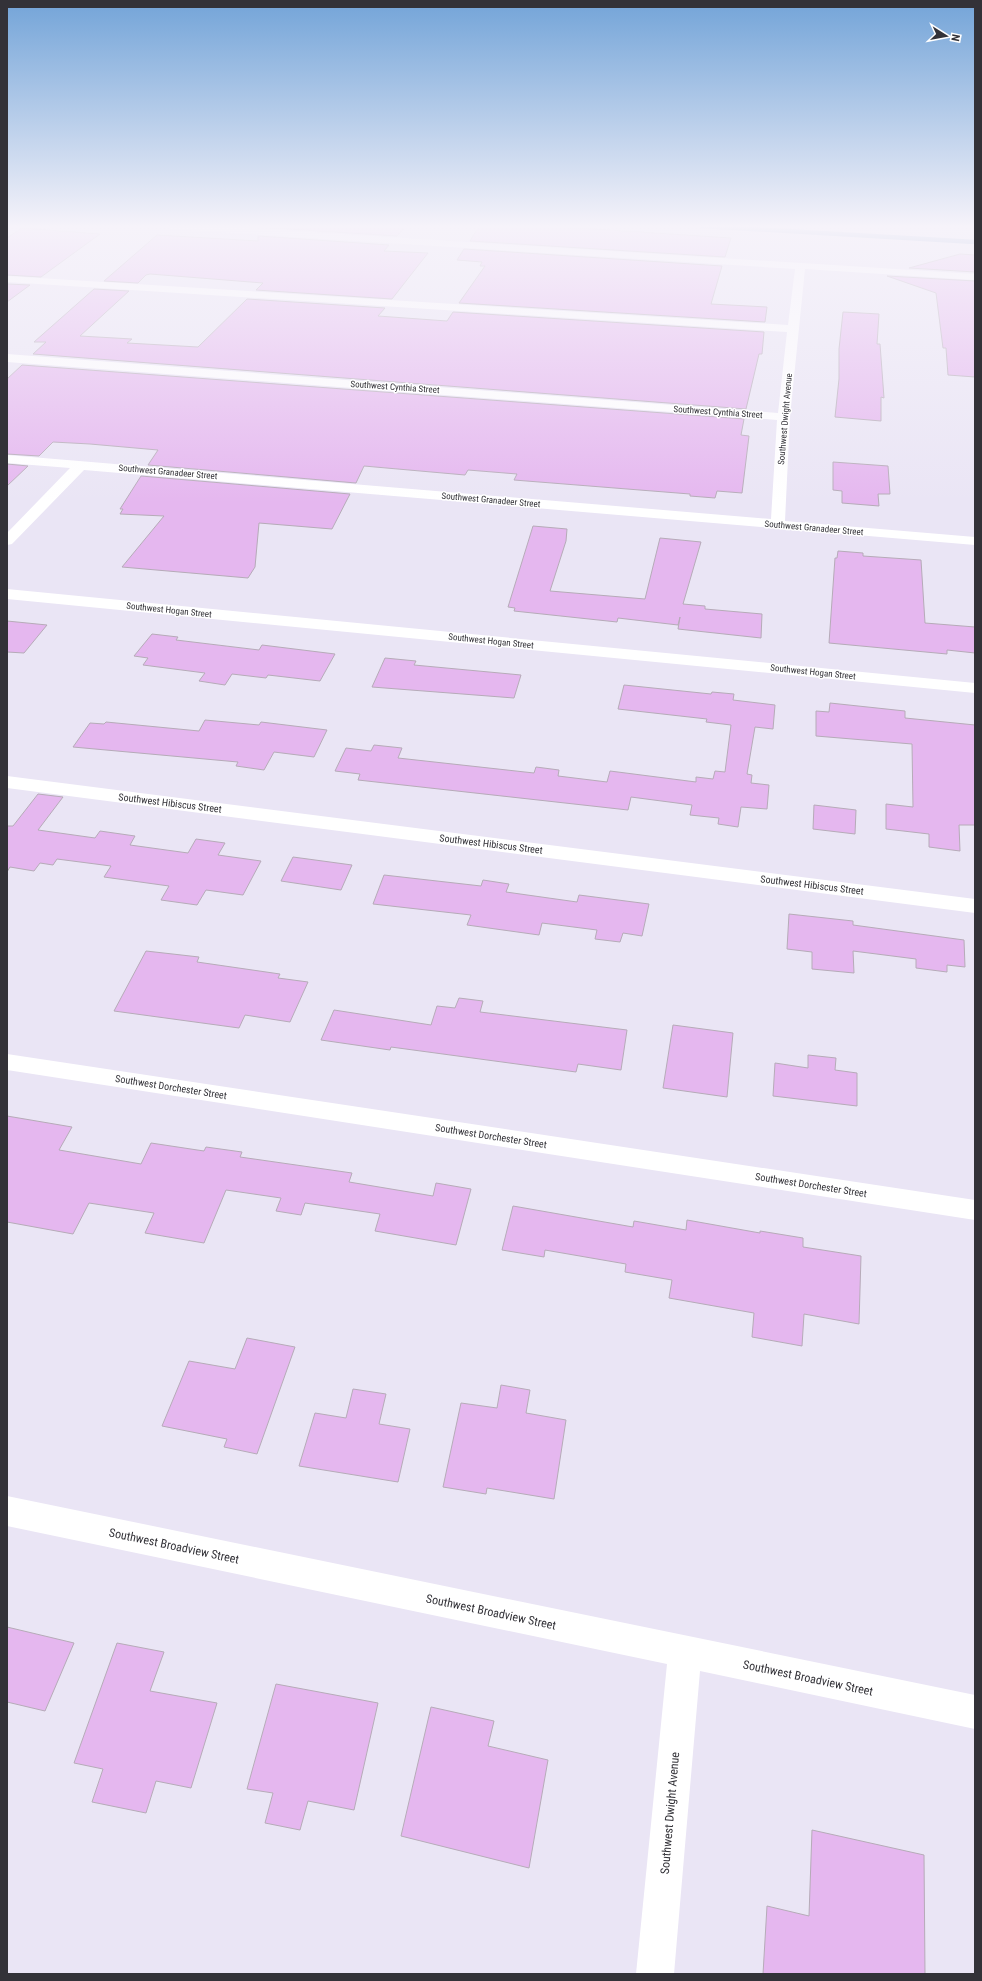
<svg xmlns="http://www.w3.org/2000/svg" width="982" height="1981" viewBox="0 0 982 1981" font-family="'Roboto Condensed',sans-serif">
  <rect width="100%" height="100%" fill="#eae5f5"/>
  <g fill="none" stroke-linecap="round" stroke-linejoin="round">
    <polyline stroke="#658bc1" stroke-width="4.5" points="701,226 975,242"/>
  </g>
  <g fill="#e5b7ef" stroke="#b6abb8">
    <polygon points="259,226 406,226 397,236 258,227"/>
    <polygon points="479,226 579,228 731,238 725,257 470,241"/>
    <polygon points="22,228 100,234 41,277 7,275 7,238"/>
    <polygon points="157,235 258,241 258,236 389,245 384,251 428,253 392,299 256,290 263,283 150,274 146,275 138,283 104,281"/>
    <polygon points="464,249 722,266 711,304 767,307 765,322 459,303 485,266 480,266 482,262 457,260"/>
    <polygon points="960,254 975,255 975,272 909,268"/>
    <polygon points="887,276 975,281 975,377 948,375 946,348 943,348 936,293"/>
    <polygon points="7,284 30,285 7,302"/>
    <polygon points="94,289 129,291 80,336 132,339 127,343 198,347 247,299 385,308 378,316 447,321 453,312 764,332 762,354 759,354 746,409 33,354 46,342 34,342"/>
    <polygon points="843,312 879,314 877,344 880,344 884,398 881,397 881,421 835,417 839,379 839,349"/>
    <polygon points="22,365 744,419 741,435 749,436 742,493 717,491 715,498 690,496 690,494 514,480 517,474 468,470 465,475 364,466 356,483 148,465 158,450 90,444 53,442 39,456 7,454 7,379"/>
    <polygon points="833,462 888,466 890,494 878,494 879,506 842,503 842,491 833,490"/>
    <polygon points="7,464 28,466 7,486"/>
    <polygon points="141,476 350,494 332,529 259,523 255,567 248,578 122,567 164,516 120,514 123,509 120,509"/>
    <polygon points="533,526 567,529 566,541 550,591 645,599 660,538 701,542 683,604 705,606 705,609 762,614 761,638 678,629 680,617 678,625 618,618 617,622 514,611 515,608 508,607"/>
    <polygon points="838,551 863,553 863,556 921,560 925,623 975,627 975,653 947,650 947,654 829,643 835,558 837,558"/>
    <polygon points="7,621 47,625 24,653 7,652"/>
    <polygon points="152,634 178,637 176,640 259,650 262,645 335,654 320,681 268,675 266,678 232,674 225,685 199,681 205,673 143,665 148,658 134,656"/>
    <polygon points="385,658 416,661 414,665 521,675 514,698 372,687"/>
    <polygon points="624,685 711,694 712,692 734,694 733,700 775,705 773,729 755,727 747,774 752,775 751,783 769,785 767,809 741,807 738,827 718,824 719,818 690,815 692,805 631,797 628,810 358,780 360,774 335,771 346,748 371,751 374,745 402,748 398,758 534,773 536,767 559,770 558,776 607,782 610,771 696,782 696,777 713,779 715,771 725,772 731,725 706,722 707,719 618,709"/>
    <polygon points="830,703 905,711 905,718 975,725 975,825 959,825 960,851 929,847 929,834 886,829 886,804 913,807 912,744 816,736 816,711 829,712"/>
    <polygon points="205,720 259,725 261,722 327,730 314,757 274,752 264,770 236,766 238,762 73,747 90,723 104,724 106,722 199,731"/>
    <polygon points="38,794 63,797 38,830 95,838 100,831 135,836 130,845 188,853 196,839 225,843 218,855 261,861 243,895 206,890 197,905 161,900 169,886 104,877 111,866 57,859 53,865 40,863 34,871 10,867 7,872 7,826 13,826"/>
    <polygon points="814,805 856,810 855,834 813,829"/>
    <polygon points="293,857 352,865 341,890 281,881"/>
    <polygon points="384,875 481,886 483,880 509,884 506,892 577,902 579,895 649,904 642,936 623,933 620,942 595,939 597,930 542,923 539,935 467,925 471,915 373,904"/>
    <polygon points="789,914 853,921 853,925 964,940 965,967 947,965 947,972 916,968 916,959 853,951 854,973 812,969 812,952 787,949"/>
    <polygon points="146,951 199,957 197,962 280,974 278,978 308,982 290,1022 245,1015 239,1028 114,1011"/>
    <polygon points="459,998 483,1001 480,1012 627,1030 621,1070 578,1064 576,1072 391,1047 390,1050 321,1040 334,1010 431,1025 437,1006 455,1008"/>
    <polygon points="673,1025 733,1033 727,1097 663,1088"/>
    <polygon points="808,1055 836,1058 835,1070 857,1073 857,1106 773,1096 775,1063 808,1068"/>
    <polygon points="7,1116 72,1127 59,1150 141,1164 151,1143 204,1151 206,1147 242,1152 240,1157 352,1173 349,1182 433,1196 436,1183 471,1189 456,1245 375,1231 380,1214 305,1203 301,1215 276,1211 281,1198 226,1190 204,1243 145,1233 154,1213 89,1203 73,1234 7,1222"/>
    <polygon points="513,1206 633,1227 634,1221 686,1230 687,1220 760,1233 760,1231 803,1238 803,1247 861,1256 859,1324 804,1314 802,1346 752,1337 754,1313 669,1298 672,1280 625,1272 626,1264 545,1250 544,1257 502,1250"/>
    <polygon points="247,1338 295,1347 257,1454 224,1447 227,1439 162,1426 189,1361 235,1369"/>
    <polygon points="501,1385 530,1390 526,1413 566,1420 554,1499 487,1488 486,1494 443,1487 461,1403 497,1408"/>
    <polygon points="353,1389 386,1394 379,1424 410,1429 398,1482 299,1466 315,1413 346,1418"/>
    <polygon points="7,1627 74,1643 45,1711 7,1702"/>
    <polygon points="117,1643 164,1652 150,1691 217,1703 191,1788 156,1781 146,1813 92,1802 103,1769 74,1763"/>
    <polygon points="276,1684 378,1703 354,1810 308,1801 300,1830 265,1823 273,1793 247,1789"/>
    <polygon points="431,1707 494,1721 488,1746 548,1760 529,1868 401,1836"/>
    <polygon points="812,1830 924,1855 925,1974 763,1974 767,1906 809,1916"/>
  </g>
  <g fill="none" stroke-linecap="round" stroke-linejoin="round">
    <g fill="#fff" fill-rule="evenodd">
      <polygon points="165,226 213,226 975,274 975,280 805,269 790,417 785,521 975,537 975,545 84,470 12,544 7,545 7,533 70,468 7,463 7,455 771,519 777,420 7,362 7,354 778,413 787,332 7,282 7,276 788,325 795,269 170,229"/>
      <polygon points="7,589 975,683 975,693 7,599"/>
      <polygon points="7,776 975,899 975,913 7,788"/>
      <polygon points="7,1054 975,1200 975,1220 7,1070"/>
      <polygon points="7,1496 975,1695 975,1729 700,1671 674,1974 636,1974 667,1664 7,1526"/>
    </g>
  </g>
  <linearGradient id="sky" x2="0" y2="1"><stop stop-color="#73a4d8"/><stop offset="0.45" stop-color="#f6f3fa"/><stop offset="1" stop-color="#f6f3fa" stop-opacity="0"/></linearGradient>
  <rect width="982" height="503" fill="url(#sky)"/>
  <g text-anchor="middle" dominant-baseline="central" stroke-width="3" stroke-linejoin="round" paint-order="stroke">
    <g font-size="9" fill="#333238" stroke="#fff">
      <text transform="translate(395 387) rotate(4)">Southwest Cynthia Street</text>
      <text transform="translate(718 412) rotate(4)">Southwest Cynthia Street</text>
      <text transform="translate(785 419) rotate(-85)">Southwest Dwight Avenue</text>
      <text transform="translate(168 472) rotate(5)">Southwest Granadeer Street</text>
      <text transform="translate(491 500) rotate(5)">Southwest Granadeer Street</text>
      <text transform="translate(814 528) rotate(5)">Southwest Granadeer Street</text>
      <text transform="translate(169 610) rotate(6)">Southwest Hogan Street</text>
      <text transform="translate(491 641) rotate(6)">Southwest Hogan Street</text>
      <text transform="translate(813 672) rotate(6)">Southwest Hogan Street</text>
    </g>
    <g font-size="10" fill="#333238" stroke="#fff">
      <text transform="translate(170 803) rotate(7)">Southwest Hibiscus Street</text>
      <text transform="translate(491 844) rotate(7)">Southwest Hibiscus Street</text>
      <text transform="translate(812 885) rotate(7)">Southwest Hibiscus Street</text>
      <text transform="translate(171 1087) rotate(9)">Southwest Dorchester Street</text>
      <text transform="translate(491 1136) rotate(9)">Southwest Dorchester Street</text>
      <text transform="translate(811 1185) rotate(9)">Southwest Dorchester Street</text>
    </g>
    <g font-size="12" fill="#333238" stroke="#fff">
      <text transform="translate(174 1546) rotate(12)">Southwest Broadview Street</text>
      <text transform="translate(491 1612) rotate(12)">Southwest Broadview Street</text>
      <text transform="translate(808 1678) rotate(12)">Southwest Broadview Street</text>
      <text transform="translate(670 1813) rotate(-85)">Southwest Dwight Avenue</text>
    </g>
  </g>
  <rect width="982" height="1981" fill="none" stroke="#333238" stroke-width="16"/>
  <g transform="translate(946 36) rotate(101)" stroke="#ffffff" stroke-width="3" paint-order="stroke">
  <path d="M0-3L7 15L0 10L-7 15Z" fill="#333238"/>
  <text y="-6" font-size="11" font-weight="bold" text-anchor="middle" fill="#333238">N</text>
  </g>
</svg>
